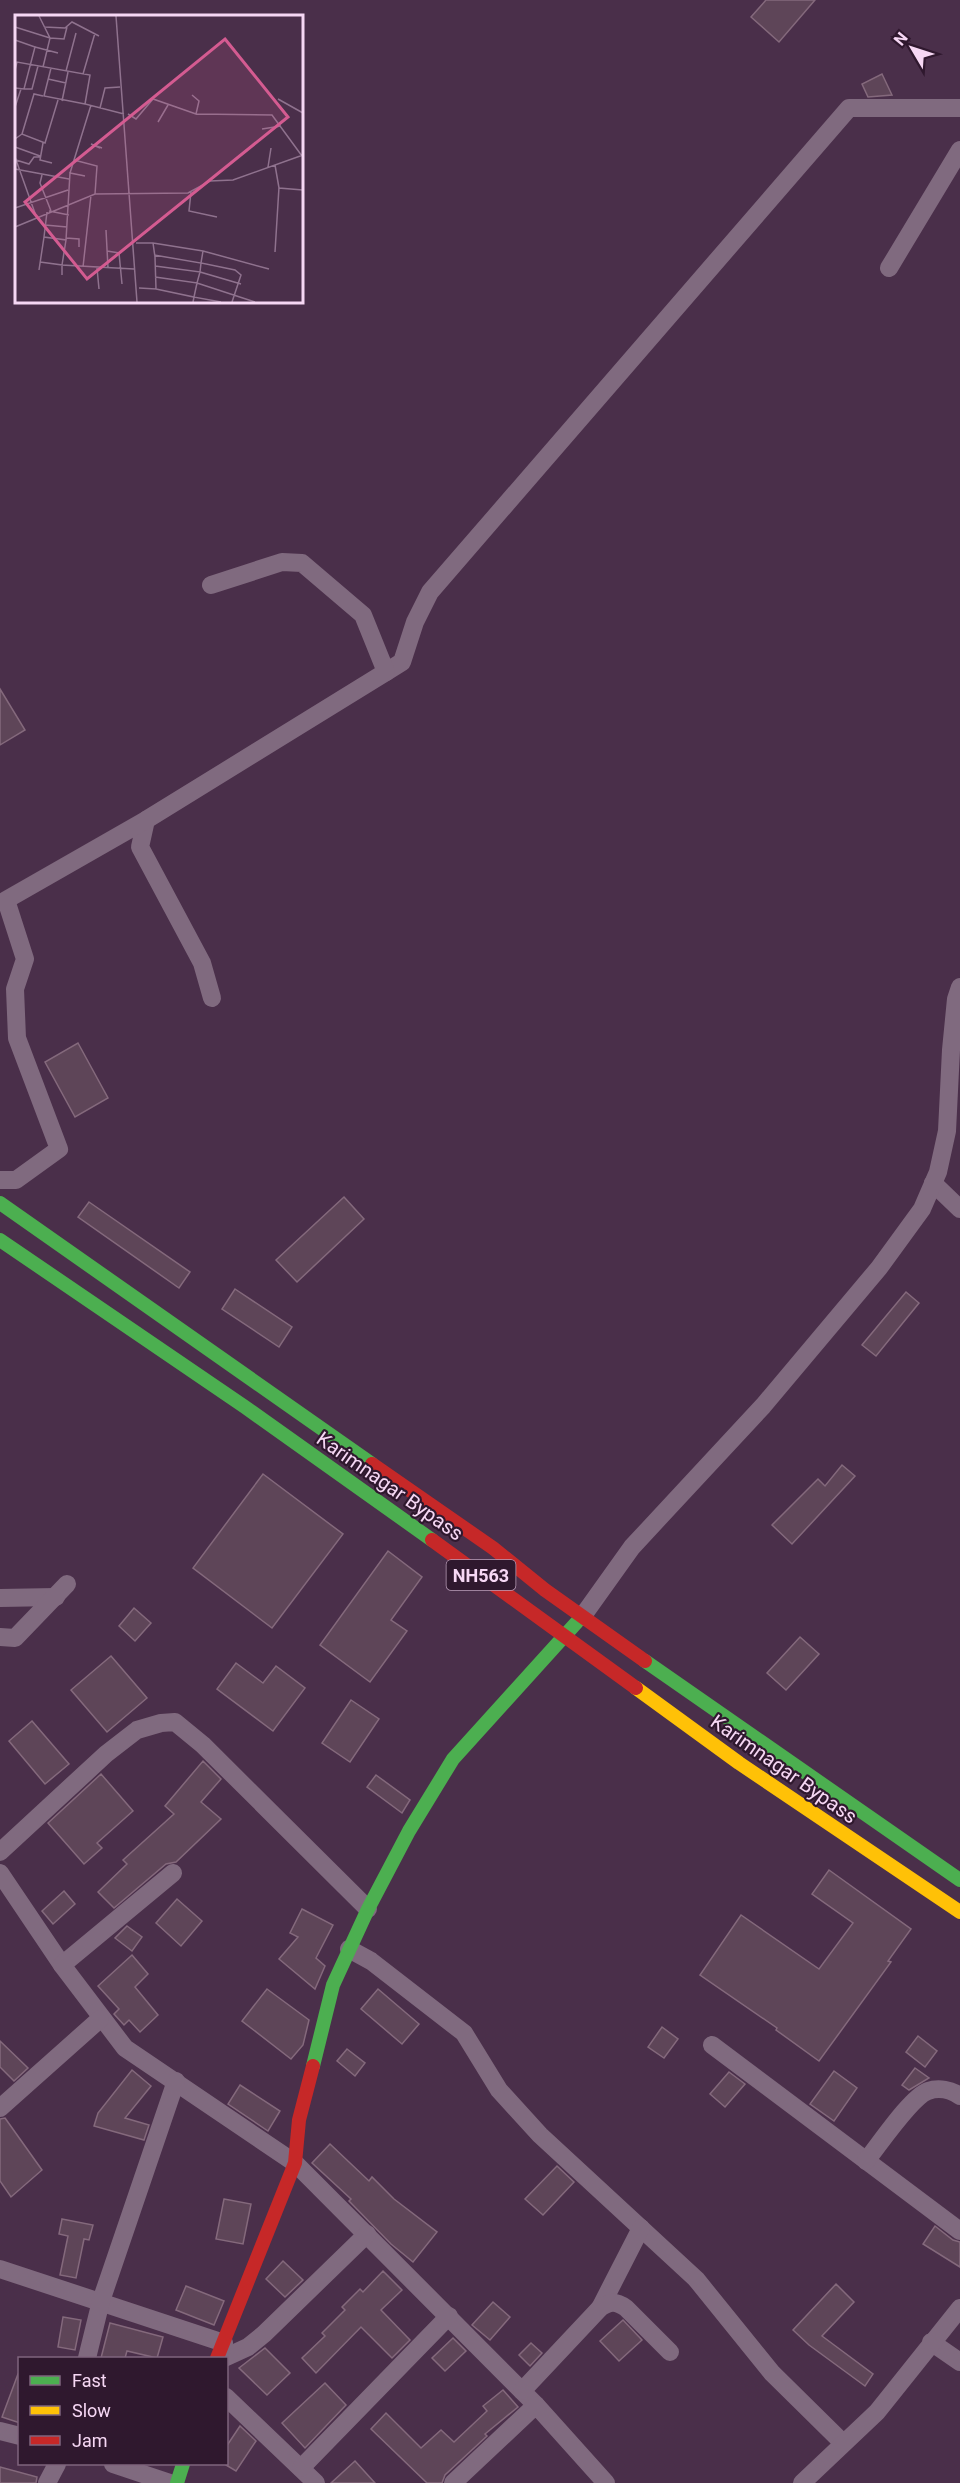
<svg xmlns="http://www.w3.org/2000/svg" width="960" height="2483" viewBox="0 0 960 2483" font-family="Roboto,sans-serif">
  <rect width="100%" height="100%" fill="#4a2f4a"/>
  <g fill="#5e4558" stroke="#84697c" stroke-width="1.5">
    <polygon points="766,0 815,0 779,42 751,17"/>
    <polygon points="882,74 892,95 868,97 862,84"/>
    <polygon points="0,689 25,730 0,745"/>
    <polygon points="78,1043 108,1098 75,1117 45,1062"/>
    <polygon points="344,1197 364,1219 297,1282 276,1260"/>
    <polygon points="89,1202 190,1272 179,1288 78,1217"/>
    <polygon points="235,1289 292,1327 279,1347 222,1309"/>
    <polygon points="906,1292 919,1303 876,1356 862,1345"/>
    <polygon points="842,1465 855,1476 792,1544 772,1525 818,1479 825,1486"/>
    <polygon points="263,1474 343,1534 272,1628 193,1568"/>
    <polygon points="388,1551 422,1577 391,1620 407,1631 370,1682 320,1645"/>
    <polygon points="134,1608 151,1623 135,1641 119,1626"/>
    <polygon points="800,1637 819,1654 786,1690 767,1673"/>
    <polygon points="111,1656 147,1698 107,1732 71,1690"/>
    <polygon points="236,1663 263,1683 276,1666 305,1688 273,1731 217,1689"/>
    <polygon points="351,1700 379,1719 350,1762 322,1743"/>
    <polygon points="32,1721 69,1764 45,1784 9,1741"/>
    <polygon points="203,1761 221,1779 201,1802 221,1819 176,1862 166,1864 114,1908 98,1892 127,1864 123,1860 174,1814 165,1806"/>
    <polygon points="101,1774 133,1811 97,1843 102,1848 84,1864 48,1823"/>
    <polygon points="376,1775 410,1800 402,1813 367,1787"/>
    <polygon points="829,1870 911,1929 888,1961 891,1962 819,2061 776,2030 777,2028 700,1975 741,1915 819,1969 853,1923 812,1894"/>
    <polygon points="64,1891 75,1904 53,1924 42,1911"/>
    <polygon points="177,1899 202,1921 181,1946 156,1923"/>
    <polygon points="302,1909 333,1925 316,1958 325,1966 315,1989 279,1959 298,1937 290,1933"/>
    <polygon points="127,1926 142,1937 132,1951 115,1938"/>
    <polygon points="132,1955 148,1974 135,1987 158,2015 140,2032 129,2020 124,2025 114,2014 119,2009 98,1986"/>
    <polygon points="267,1989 309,2020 303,2045 291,2059 242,2021"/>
    <polygon points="378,1989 419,2024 402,2044 361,2009"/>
    <polygon points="662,2027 678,2039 664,2058 648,2047"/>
    <polygon points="918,2036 937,2051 925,2067 906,2052"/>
    <polygon points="0,2041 28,2068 14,2081 0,2067"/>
    <polygon points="347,2049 365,2063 355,2076 337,2061"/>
    <polygon points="915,2068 929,2078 909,2090 902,2085"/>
    <polygon points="132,2070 151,2086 125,2118 149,2125 144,2140 94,2126 98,2113"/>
    <polygon points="834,2071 857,2088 834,2121 810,2104"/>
    <polygon points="729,2072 745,2084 725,2107 710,2094"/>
    <polygon points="240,2085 280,2111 268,2131 228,2104"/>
    <polygon points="5,2118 42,2170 11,2197 0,2181 0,2119"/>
    <polygon points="330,2144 369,2181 372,2177 394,2199 437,2232 413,2262 391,2244 349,2201 351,2199 312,2163"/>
    <polygon points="557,2166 574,2182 543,2215 525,2199"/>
    <polygon points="224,2199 251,2204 243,2244 216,2239"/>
    <polygon points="62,2219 93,2225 89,2240 84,2239 76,2278 60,2275 68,2236 59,2234"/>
    <polygon points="935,2226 953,2240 960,2242 960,2267 923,2244"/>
    <polygon points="283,2261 303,2280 285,2297 266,2279"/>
    <polygon points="383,2271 402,2290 381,2310 410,2340 392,2358 361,2327 316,2373 302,2358 325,2336 322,2333 345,2310 342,2307 360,2289 363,2292"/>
    <polygon points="836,2284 854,2302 822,2336 873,2374 865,2386 809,2345 793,2330"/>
    <polygon points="186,2286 224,2301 214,2325 176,2310"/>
    <polygon points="493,2302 510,2317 490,2340 472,2325"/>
    <polygon points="63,2317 81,2320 75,2350 58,2347"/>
    <polygon points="623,2320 642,2340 619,2361 600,2341"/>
    <polygon points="110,2323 163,2337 157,2358 127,2351 125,2358 101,2358"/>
    <polygon points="453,2338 466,2351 445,2371 432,2358"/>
    <polygon points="531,2343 542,2353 530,2366 519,2355"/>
    <polygon points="265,2348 290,2373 267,2395 239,2368"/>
    <polygon points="18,2374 20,2374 20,2423 2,2417"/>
    <polygon points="325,2383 346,2405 305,2448 282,2423"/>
    <polygon points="503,2390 518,2407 485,2434 487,2436 445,2475 442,2483 427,2483 371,2429 386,2413 421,2448 441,2430 454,2442 487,2411 483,2406"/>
    <polygon points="240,2426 256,2441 236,2471 226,2465 226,2447"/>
    <polygon points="355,2461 375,2483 331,2483"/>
    <polygon points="0,2467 37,2477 36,2483 0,2483"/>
  </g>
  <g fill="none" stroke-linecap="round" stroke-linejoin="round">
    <g stroke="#806a7f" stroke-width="18">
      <polyline points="889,268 960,150"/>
      <polyline points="386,672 402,662 415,622 430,592 849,108 960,108"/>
      <polyline points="146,820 140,847 202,963 212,998"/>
      <polyline points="0,1180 16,1180 59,1149 17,1038 15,989 25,959 6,900 146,820 386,672 363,615 302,563 282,562 211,585"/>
      <polyline points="933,1183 960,1209"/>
      <polyline points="0,1598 56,1597"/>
      <polyline points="582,1617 632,1547 763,1406 879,1268 922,1209 938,1172 947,1131 951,1050 956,999 960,987"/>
      <polyline points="0,1637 15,1638 67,1584"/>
      <polyline points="0,1852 106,1754 137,1730 161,1723 175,1722 203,1745 368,1909"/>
      <polyline points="0,1873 62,1965"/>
      <polyline points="173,1873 62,1965 125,2048 295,2163 536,2405"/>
      <polyline points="349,1949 371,1961 464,2033 499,2090 540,2135 696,2279 772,2373 843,2443"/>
      <polyline points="712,2045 960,2231"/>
      <polyline points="0,2108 100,2019"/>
      <path d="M866 2161C879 2145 911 2097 928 2091 939 2087 951 2090 960 2096"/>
      <polyline points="0,2269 224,2343"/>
      <polyline points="600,2308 641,2228"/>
      <polyline points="931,2342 960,2362"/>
      <polyline points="87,2358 101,2301 176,2081"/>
      <polyline points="224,2358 248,2347 264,2334 367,2234"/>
      <path d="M522 2391 600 2308C610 2301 616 2301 626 2308L670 2352"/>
      <polyline points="226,2397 316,2483"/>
      <polyline points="0,2431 20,2436"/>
      <polyline points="113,2464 170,2483"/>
      <polyline points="301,2468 449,2316"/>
      <polyline points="47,2483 57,2464"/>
      <polyline points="453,2483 536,2405 606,2483"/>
      <polyline points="802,2483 877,2412 960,2308"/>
    </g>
    <g stroke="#4caf50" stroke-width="14">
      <polyline points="0,1203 372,1464"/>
      <polyline points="0,1240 245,1407 432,1540"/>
      <polyline points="645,1661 960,1880"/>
      <polyline points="313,2066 333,1985 368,1909 409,1831 453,1759 577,1622"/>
      <polyline points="177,2483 183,2464"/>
    </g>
    <polyline stroke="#ffc107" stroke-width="14" points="636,1688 739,1763 960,1912"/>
    <g stroke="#c62828" stroke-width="14">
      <polyline points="372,1464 493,1548 545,1590 645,1661"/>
      <polyline points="432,1540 636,1688"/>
      <polyline points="217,2358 295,2163 299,2120 313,2066"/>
    </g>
  </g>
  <g text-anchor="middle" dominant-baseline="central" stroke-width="4.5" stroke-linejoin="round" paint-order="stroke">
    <rect fill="#2f182e" stroke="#ba9eb9" stroke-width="1.5" x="446.5" y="1560" width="69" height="30" rx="4.5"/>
    <g font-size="18" font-weight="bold" fill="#f6d7f4">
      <text x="481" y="1575">NH563</text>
    </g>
    <g font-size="20" fill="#f6d7f4" stroke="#2f182e">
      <text transform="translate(390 1486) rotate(35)">Karimnagar Bypass</text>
      <text transform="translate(784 1769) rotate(35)">Karimnagar Bypass</text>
    </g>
  </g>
  <g transform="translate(15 15)">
    <rect width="288" height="288" fill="#4a2f4a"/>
    <path fill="none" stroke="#8f728e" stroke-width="1.5" d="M101 1 122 287M0 12 35 23 24 1M29 12 50 13 57 7 84 21M0 25 20 32 9 74 0 73M20 32 43 38M28 52 35 23 49 24 52 12M36 53 29 81 70 89M0 55 2 47 75 60 70 89 109 99M51 56 61 18M68 59 80 18M33 64 51 68M9 74H17L23 51M263 84 288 98M47 86 53 57M0 92 6 74M85 93 90 73 105 72M113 99 121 104 138 84 181 99 184 86 177 80M181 99 257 100 287 141M143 107 153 90M247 114 266 111M7 119 19 79 28 81M0 124 7 119 30 128 43 85M28 128 25 145 37 148M0 132 25 141M85 133 76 129 87 133M0 142 21 201M1 145 14 149 19 142H25M59 145 82 151 80 179M260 150 264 173 288 175M253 152 256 133M0 154 54 164M55 158 76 90M27 160 25 168 36 196M176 177 174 196 202 202M0 193 53 175M34 196 54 200M32 197 29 222 51 225 47 250 119 254M30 210 52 212M0 212 80 179 173 178 195 166 218 165 288 140M91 215 93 253M51 223 64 224V232M51 225 55 158 70 161M121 228H138L140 242 141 274 124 273M138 228 188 236 254 254M92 236 104 238 107 269M188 236 186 248 220 255 226 260 217 287M260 237 264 172M139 240 186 248 185 257 140 251M25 247 47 250V260M68 252 76 180M82 253 84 274M24 255 29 222M140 262 182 268 185 257 226 269M141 274 179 282 182 268 240 287M178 287 179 282 206 287"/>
    <path fill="#d45b91" fill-opacity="0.15" stroke="#d45b91" stroke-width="3" d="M210 24 273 102 72 264 10 187Z"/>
    <rect width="288" height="288" fill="none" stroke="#f6d7f4" stroke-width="3"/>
  </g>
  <rect x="18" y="2357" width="210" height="108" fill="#2f182e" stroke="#7f647d" stroke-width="1.5"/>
  <rect x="30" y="2376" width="30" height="9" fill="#4caf50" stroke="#7f647d" stroke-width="1.5"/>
  <text x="72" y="2387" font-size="18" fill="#f6d7f4">Fast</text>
  <rect x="30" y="2406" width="30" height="9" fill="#ffc107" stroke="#7f647d" stroke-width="1.5"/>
  <text x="72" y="2417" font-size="18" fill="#f6d7f4">Slow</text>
  <rect x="30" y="2436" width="30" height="9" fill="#c62828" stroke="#7f647d" stroke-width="1.5"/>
  <text x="72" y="2447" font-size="18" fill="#f6d7f4">Jam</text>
  <g transform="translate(912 48) rotate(309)" stroke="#2f182e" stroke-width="4.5" paint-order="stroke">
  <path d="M0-4.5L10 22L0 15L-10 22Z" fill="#f6d7f4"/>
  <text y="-9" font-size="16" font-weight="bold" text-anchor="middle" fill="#f6d7f4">N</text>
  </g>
</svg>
